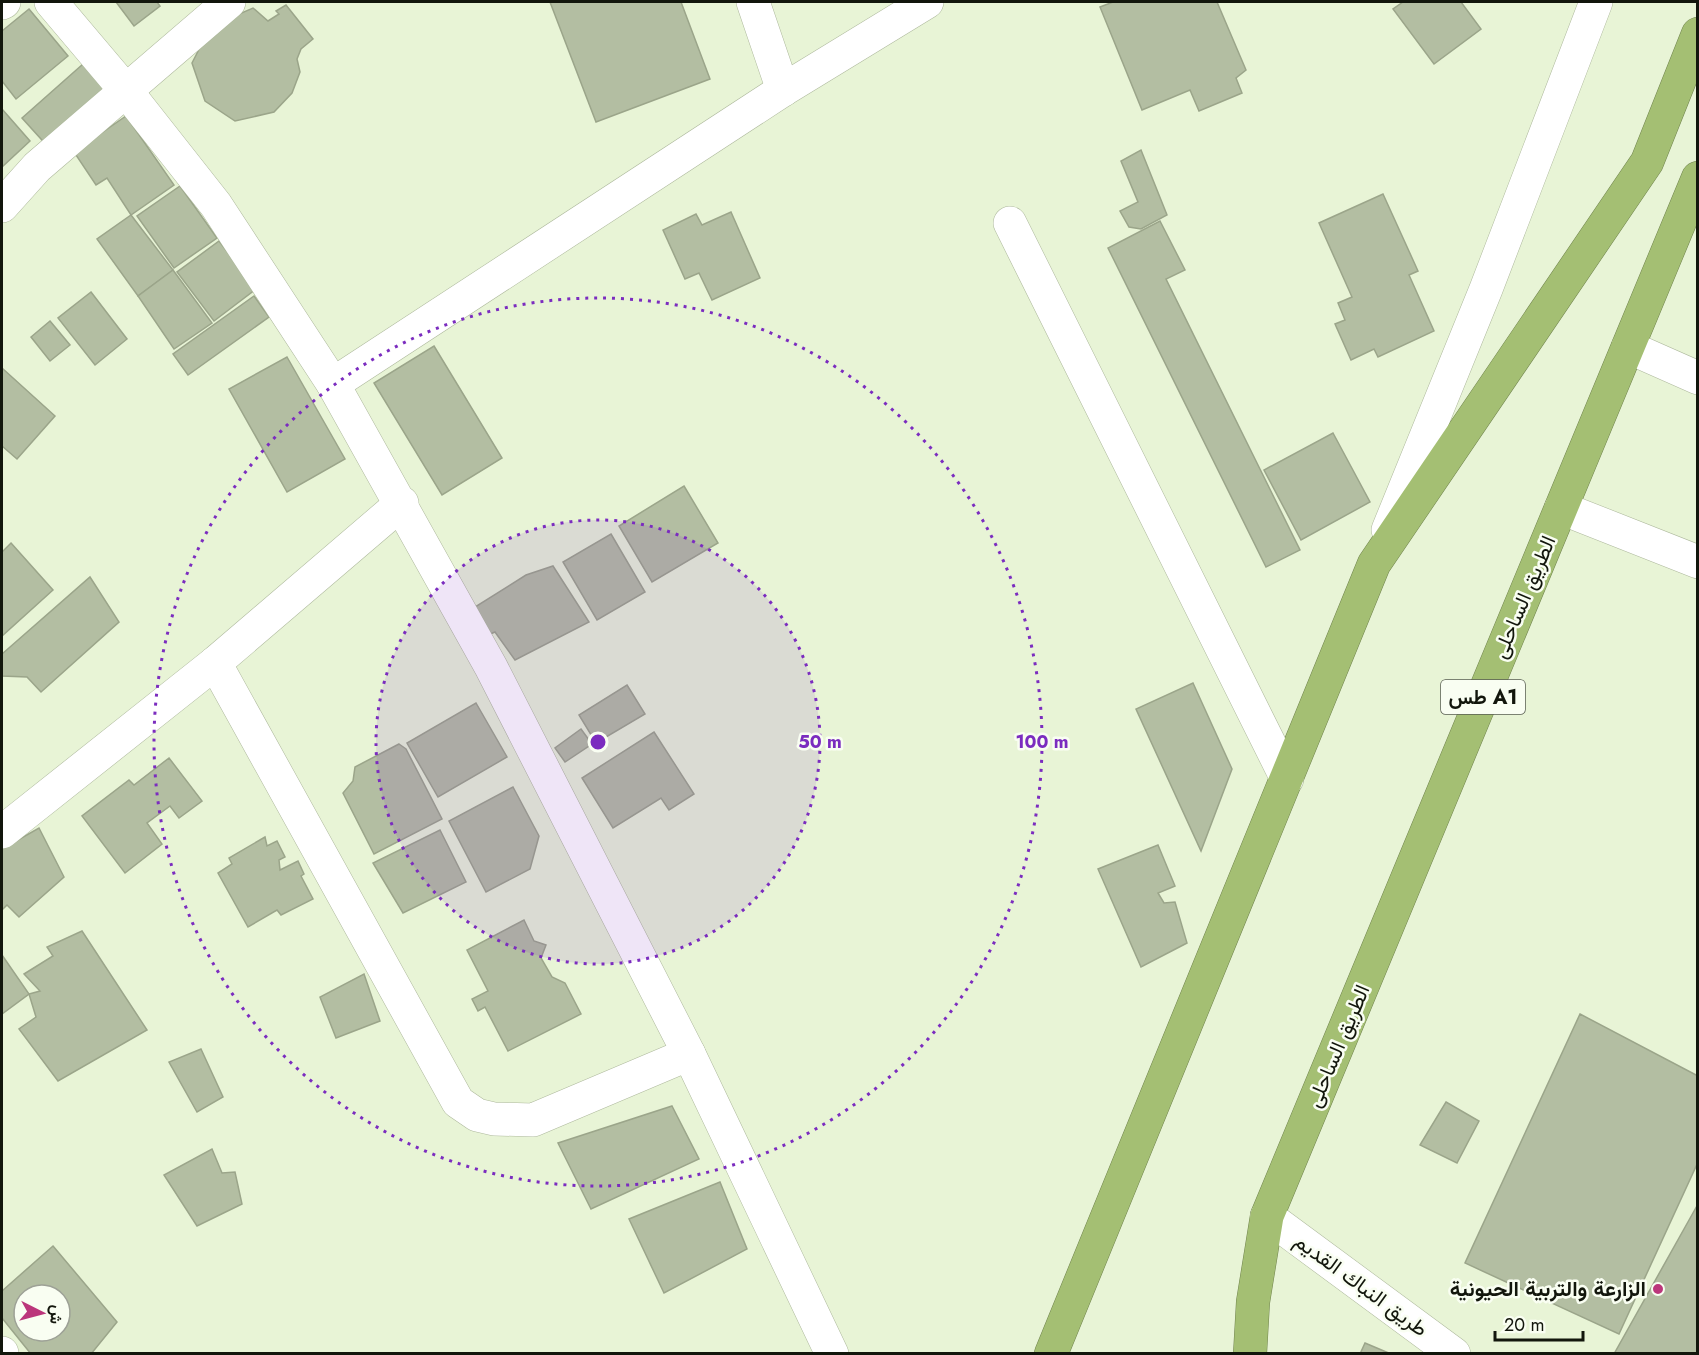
<svg xmlns="http://www.w3.org/2000/svg" width="1699" height="1355" viewBox="0 0 1699 1355" font-family="Jost,Vazirmatn,sans-serif">
  <rect width="100%" height="100%" fill="#e8f4d6"/>
  <g fill="#b3bea2" stroke="#9ba58a" stroke-width="1.5" fill-rule="evenodd">
    <polygon points="116,2 157,2 160,6 134,26"/>
    <polygon points="550,2 681,2 710,79 596,122"/>
    <polygon points="1113,2 1217,2 1246,70 1236,78 1242,93 1199,111 1190,90 1142,110 1100,7"/>
    <polygon points="1403,2 1461,2 1481,29 1434,64 1393,9"/>
    <polygon points="286,5 313,39 301,49 297,59 300,72 292,93 274,112 235,121 205,101 192,63 211,26 253,8 268,21 279,14 276,11"/>
    <polygon points="29,9 68,56 16,99 2,81 2,31"/>
    <polygon points="83,64 111,95 50,149 22,118"/>
    <polygon points="2,109 30,141 2,167"/>
    <polygon points="126,116 174,185 131,215 107,178 96,185 74,152"/>
    <polygon points="1141,150 1167,215 1141,229 1129,227 1120,211 1138,202 1121,161"/>
    <polygon points="180,186 217,238 174,268 137,216"/>
    <polygon points="1383,194 1418,271 1409,275 1434,331 1378,357 1374,349 1351,360 1335,324 1345,320 1338,303 1352,297 1319,223"/>
    <polygon points="731,212 760,278 712,300 699,273 685,279 663,230 696,214 702,225"/>
    <polygon points="131,215 173,270 138,296 97,239"/>
    <polygon points="1160,221 1185,270 1166,279 1300,550 1266,567 1108,248"/>
    <polygon points="219,241 256,289 214,321 177,272"/>
    <polygon points="173,270 212,323 174,349 138,296"/>
    <polygon points="91,292 127,339 95,365 58,318"/>
    <polygon points="254,296 269,317 188,375 173,354"/>
    <polygon points="50,321 70,345 50,361 31,337"/>
    <polygon points="434,346 502,458 442,495 374,383"/>
    <polygon points="287,357 345,459 287,492 229,389"/>
    <polygon points="2,368 55,416 17,459 2,446"/>
    <polygon points="1333,433 1370,502 1301,540 1264,470"/>
    <polygon points="684,486 718,543 652,582 619,526"/>
    <polygon points="611,534 645,592 597,620 563,562"/>
    <polygon points="11,543 53,590 2,636 2,552"/>
    <polygon points="553,566 589,622 515,660 495,632 488,635 475,607 526,575"/>
    <polygon points="90,577 119,622 41,692 27,677 2,676 2,654"/>
    <polygon points="1193,683 1232,769 1201,851 1136,709"/>
    <polygon points="627,685 645,714 596,743 579,715"/>
    <polygon points="476,703 507,757 438,797 407,743"/>
    <polygon points="581,729 592,744 565,762 555,748"/>
    <polygon points="654,732 694,794 669,810 661,798 613,828 582,778"/>
    <polygon points="399,744 406,749 442,819 374,854 343,793 353,781 355,767"/>
    <polygon points="169,758 202,801 179,818 170,806 147,823 162,844 125,873 82,816 129,780 134,785"/>
    <polygon points="513,787 539,836 530,869 486,892 449,821"/>
    <polygon points="39,828 64,877 19,917 7,905 2,910 2,849"/>
    <polygon points="440,830 466,882 403,913 373,863"/>
    <polygon points="265,837 267,846 277,841 285,857 279,860 280,870 298,861 304,874 301,876 313,899 281,915 277,910 248,927 218,873 232,864 229,858"/>
    <polygon points="1158,845 1175,886 1158,893 1164,903 1175,902 1187,943 1141,967 1098,869"/>
    <polygon points="524,920 534,941 546,945 541,958 552,977 565,983 581,1014 508,1051 485,1007 478,1011 472,999 488,991 467,950"/>
    <polygon points="82,931 147,1030 58,1081 19,1029 36,1017 29,994 40,991 24,974 53,956 47,947"/>
    <polygon points="2,955 29,994 2,1014"/>
    <polygon points="364,974 380,1021 336,1038 320,997"/>
    <polygon points="1580,1014 1698,1076 1698,1162 1619,1334 1465,1263"/>
    <polygon points="201,1049 223,1097 197,1112 169,1062"/>
    <polygon points="1446,1102 1479,1121 1457,1163 1420,1145"/>
    <polygon points="672,1106 699,1159 591,1209 558,1143"/>
    <polygon points="212,1149 222,1173 235,1172 242,1204 197,1226 164,1175"/>
    <polygon points="720,1182 747,1249 664,1293 629,1219"/>
    <polygon points="1698,1204 1698,1354 1614,1354"/>
    <path d="M53 1246 117 1322 91 1354H31L2 1318V1291ZM24 1295H60V1331H24Z"/>
    <polygon points="1365,1343 1391,1354 1360,1354"/>
  </g>
  <g fill="none" stroke-linecap="round" stroke-linejoin="round">
    <defs>
      <g id="minor">
        <polyline points="51,2 127,92 216,205 333,384 491,667 689,1054 832,1354"/>
        <polyline points="753,2 783,90"/>
        <polyline points="2,3 4,2"/>
        <polyline points="2,206 37,167 229,2"/>
        <polyline points="1010,223 1287,779"/>
        <polyline points="1628,347 1698,378"/>
        <polyline points="333,384 783,90 927,2"/>
        <polyline points="1561,508 1698,562"/>
        <polyline points="1388,530 1486,289 1596,2"/>
        <polyline points="215,663 458,1102 477,1115 494,1119 533,1120 689,1054"/>
        <polyline points="2,832 215,663 402,503"/>
        <polyline points="1267,1216 1454,1354"/>
        <polyline points="2,1353 2,1354"/>
      </g>
      <g id="highway">
        <polyline points="1051,1354 1374,564 1647,162 1698,34"/>
        <polyline points="1250,1354 1253,1302 1267,1216 1698,178"/>
      </g>
    </defs>
    <use href="#minor" stroke="#aeb99d" stroke-width="34"/>
    <use href="#highway" stroke="#71844f" stroke-width="34"/>
    <use href="#minor" stroke="#fff" stroke-width="33"/>
    <use href="#highway" stroke="#a4bf73" stroke-width="33"/>
  </g>
  <circle cx="598" cy="742" r="222" fill="#7b2cbf" fill-opacity=".12"/>
  <g fill="none" stroke="#7b2cbf" stroke-width="3" stroke-dasharray="3 6">
    <circle cx="598" cy="742" r="222"/>
    <circle cx="598" cy="742" r="444"/>
  </g>
  <circle fill="#bb367b" stroke="#f9fef2" stroke-width="2" cx="1658" cy="1289" r="6"/>
  <g text-anchor="middle" dominant-baseline="central" stroke-width="5" stroke-linejoin="round" paint-order="stroke">
    <rect fill="#f9fef2" stroke="#575c51" stroke-width="1.5" x="1441" y="680" width="84" height="34" rx="4.5"/>
    <g font-size="20" font-weight="bold" fill="#12160c">
      <text x="1483" y="697">طس A1</text>
    </g>
    <g font-size="21" fill="#12160c" stroke="#f9fef2">
      <text transform="translate(1524 597) rotate(-67)">الطريق الساحلى</text>
      <text transform="translate(1338 1046) rotate(-67)">الطريق الساحلى</text>
      <text transform="translate(1361 1285) rotate(36)">طريق النباك القديم</text>
    </g>
    <g font-size="21" font-weight="bold" fill="#12160c" stroke="#f9fef2" text-anchor="end">
      <text x="1646" y="1289">الزارعة والتربية الحيونية</text>
    </g>
  </g>
  <circle cx="598" cy="742" r="9" fill="#7b2cbf" stroke="#f9fef2" stroke-width="3"/>
  <g font-size="18" text-anchor="middle" font-weight="bold" fill="#7b2cbf" stroke="#f9fef2" stroke-width="5" stroke-linejoin="round" paint-order="stroke">
    <text x="820" y="748">50 m</text>
    <text x="1042" y="748">100 m</text>
  </g>
  <rect width="1699" height="1355" fill="none" stroke="#12160c" stroke-width="6"/>
  <g transform="translate(42 1313) rotate(96)"><circle r="28" fill="#f9fef2" stroke="#9da196" stroke-width="1.5"/>
  <path d="M0-4.5L10 22L0 15L-10 22Z" fill="#bb367b"/>
  <text y="-9" font-size="16" font-weight="bold" text-anchor="middle" fill="#12160c">ش</text>
  </g>
  <path d="M1495 1331v9h88v-9" fill="none" stroke="#12160c" stroke-width="3"/>
  <text x="1504" y="1331" font-size="18" fill="#12160c" stroke="#f9fef2" stroke-width="4.5" paint-order="stroke">20 m</text>
</svg>
